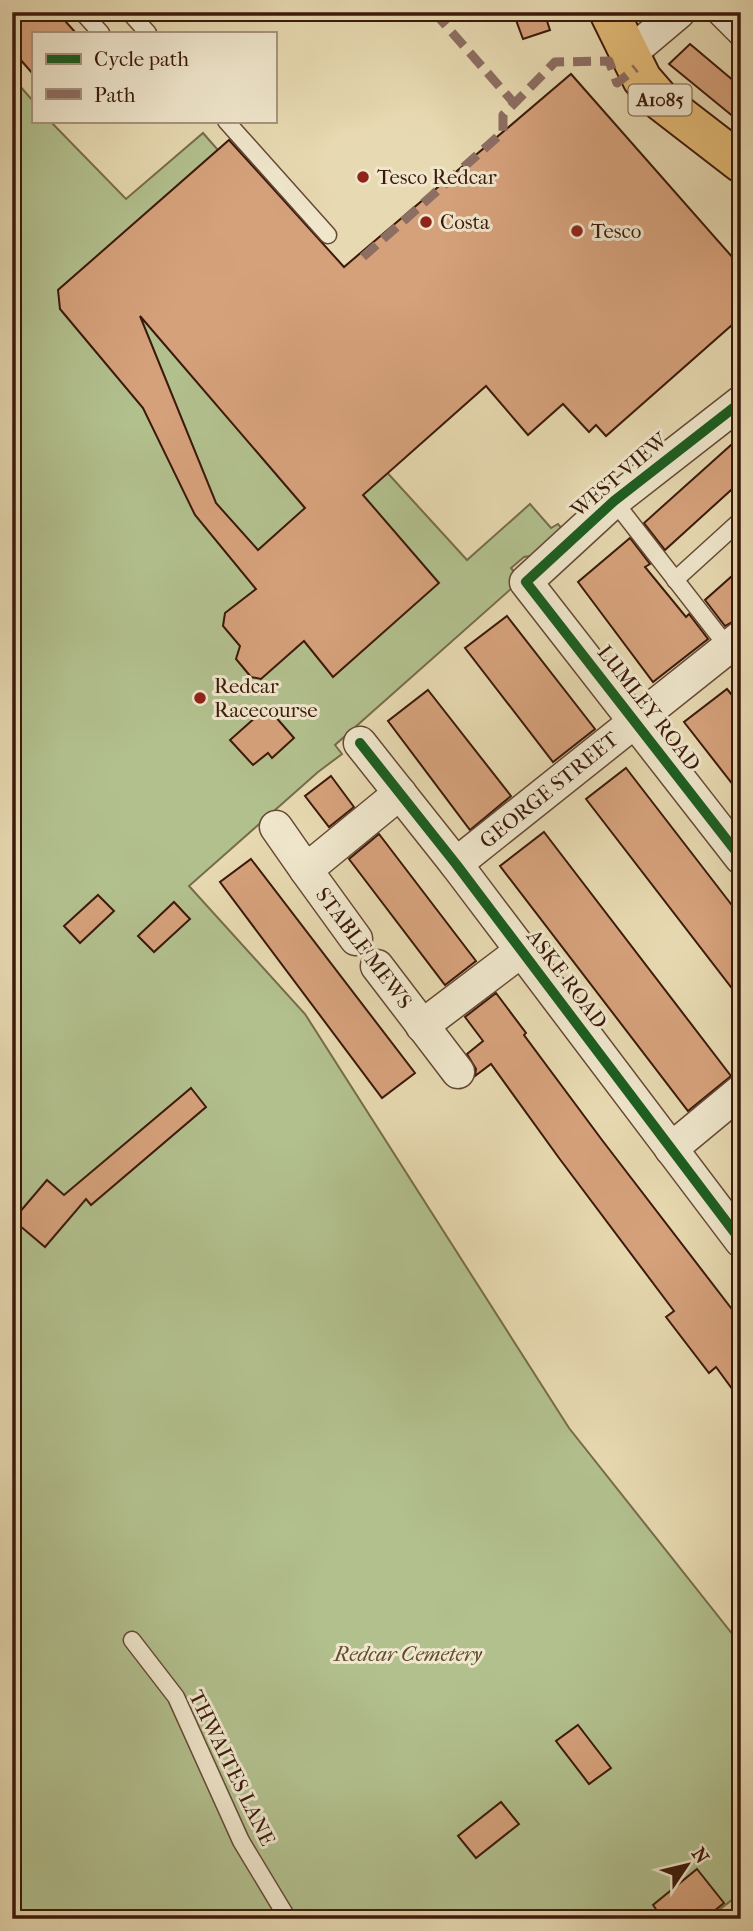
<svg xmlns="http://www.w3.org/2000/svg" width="753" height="1931" viewBox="0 0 753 1931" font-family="'IM FELL French Canon',serif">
  <rect width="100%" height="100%" fill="#e7d9b1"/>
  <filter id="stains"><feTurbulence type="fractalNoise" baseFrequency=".00286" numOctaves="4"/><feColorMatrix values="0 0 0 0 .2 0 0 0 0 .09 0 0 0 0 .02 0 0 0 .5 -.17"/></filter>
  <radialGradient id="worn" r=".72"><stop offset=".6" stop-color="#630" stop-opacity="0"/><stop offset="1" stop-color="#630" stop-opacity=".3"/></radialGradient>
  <polygon fill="#b2c08e" stroke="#766c4c" stroke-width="2" points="12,77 33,101 33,121 50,121 126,199 203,133 447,412 383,468 467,560 530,504 551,528 558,524 568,536 549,553 524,557 511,568 521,580 335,745 342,754 318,772 189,886 305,1014 569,1428 741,1645 741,1893 707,1919 12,1919"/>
  <g fill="#d5a17b" stroke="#3b190a" stroke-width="2" fill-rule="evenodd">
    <polygon points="12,12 57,12 76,33 33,33 33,74 12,50"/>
    <polygon points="513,12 544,12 550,30 523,39"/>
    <polygon points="690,44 741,87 741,123 669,64"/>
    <path d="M571 74 741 267V317L606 436 596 425 589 432 563 404 528 435 486 386 363 495 439 583 333 677 304 641 261 679 251 677 236 659 240 646 223 626 225 613 256 589 195 515 143 408 60 309 58 290 229 140 344 267ZM140 316 305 508 258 550 216 503Z"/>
    <polygon points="741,436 741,481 665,550 644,523"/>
    <polygon points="630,538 650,564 645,567 686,617 689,614 708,639 653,682 578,582"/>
    <polygon points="741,568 741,617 725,626 705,600"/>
    <polygon points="507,616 595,729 553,762 465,648"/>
    <polygon points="727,689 741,706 741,795 684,722"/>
    <polygon points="428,690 511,796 470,830 388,721"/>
    <polygon points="267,707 294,738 272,758 268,753 253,765 230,740"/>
    <polygon points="626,768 741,917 741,1000 586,799"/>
    <polygon points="331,776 354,807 329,827 305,796"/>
    <polygon points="544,832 731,1076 688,1111 500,866"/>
    <polygon points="379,834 476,961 445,985 349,859"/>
    <polygon points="251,859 415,1073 382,1098 220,882"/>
    <polygon points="98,895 114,911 80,943 64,926"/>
    <polygon points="174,902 190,919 154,952 138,936"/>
    <polygon points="496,993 526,1033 524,1035 602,1140 741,1321 741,1401 716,1367 709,1373 666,1317 674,1311 559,1158 491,1064 475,1076 476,1069 467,1054 483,1041 465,1017"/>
    <polygon points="191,1088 206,1107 91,1205 86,1199 45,1247 13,1220 47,1180 64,1195"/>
    <polygon points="578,1725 611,1768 589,1784 556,1741"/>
    <polygon points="501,1802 519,1824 476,1858 458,1836"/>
    <polygon points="697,1869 724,1903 704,1919 663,1919 653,1905"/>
  </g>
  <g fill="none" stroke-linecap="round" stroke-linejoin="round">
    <defs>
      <g id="lane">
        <polyline points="82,12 101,33"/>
        <polyline points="129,12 148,33"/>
        <polyline points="713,12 741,40"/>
        <polyline points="226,121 328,235"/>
        <polyline points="614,501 741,664"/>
        <polyline points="675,580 741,520"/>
        <polyline points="132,1640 176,1697 241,1841 288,1919"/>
      </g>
      <g id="street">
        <polyline points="628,55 679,12"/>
        <polyline points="741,402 614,501 526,582 741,858"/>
        <polyline points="360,743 456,864 741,1241"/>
        <polyline points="276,827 306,870 400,793"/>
        <polyline points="456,864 741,637"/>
        <polyline points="306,870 356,939"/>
        <polyline points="377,966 458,1072"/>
        <polyline points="422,1026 521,951"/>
        <polyline points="671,1149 741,1091"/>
      </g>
      <polyline id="primary" points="609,12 642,79 662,102 741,163"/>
    </defs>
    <use href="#lane" stroke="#664934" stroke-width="19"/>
    <use href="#street" stroke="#664934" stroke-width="35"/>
    <use href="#primary" stroke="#3b190a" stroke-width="42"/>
    <use href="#lane" stroke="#efe6cc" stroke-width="16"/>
    <use href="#street" stroke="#efe6cc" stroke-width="32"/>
    <use href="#primary" stroke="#e4bc78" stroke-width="38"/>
    <g stroke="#8d6e63" stroke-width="9" stroke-dasharray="18 9" stroke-linecap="butt">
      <polyline points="434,12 514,103"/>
      <polyline points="363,257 503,132 503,115 555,62 609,61 617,83 636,68"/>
    </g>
    <defs>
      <g id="cycleway">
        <polyline points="741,402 614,501 526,582 741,858"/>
        <polyline points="360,743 456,864 741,1241"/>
      </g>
    </defs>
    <use href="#cycleway" stroke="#efe6cc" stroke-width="15"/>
    <use href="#cycleway" stroke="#1b5e20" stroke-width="10"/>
  </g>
  <g fill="#8f2418" stroke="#efe6cc" stroke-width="2.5">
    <circle cx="363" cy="177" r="7"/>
    <circle cx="426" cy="222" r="7"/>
    <circle cx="577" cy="231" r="7"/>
    <circle cx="200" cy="698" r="7"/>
  </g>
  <g text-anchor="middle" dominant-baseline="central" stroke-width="6" stroke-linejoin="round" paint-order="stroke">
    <rect fill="#efe6cc" stroke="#715644" stroke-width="2" x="628.5" y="84.5" width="63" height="31" rx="5"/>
    <g font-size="19" font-weight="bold" fill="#3b190a">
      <text x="660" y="100">A1085</text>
    </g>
    <g font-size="21" fill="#3b190a" stroke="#efe6cc" text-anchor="start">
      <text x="377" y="177">Tesco Redcar</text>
      <text x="440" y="222">Costa</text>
      <text x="591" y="231">Tesco</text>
      <text x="214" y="686">Redcar<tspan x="214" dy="24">Racecourse</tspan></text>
    </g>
    <g font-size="21" fill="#3b190a" stroke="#efe6cc">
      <text transform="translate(619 475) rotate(-40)">WEST VIEW</text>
      <text transform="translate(649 708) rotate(52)">LUMLEY ROAD</text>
      <text transform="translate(549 790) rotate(-39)">GEORGE STREET</text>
      <text transform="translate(364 948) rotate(53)">STABLE MEWS</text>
      <text transform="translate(567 979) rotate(53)">ASKE ROAD</text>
      <text transform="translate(232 1768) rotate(64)">THWAITES LANE</text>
    </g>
    <g font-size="21" font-style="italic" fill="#5f4b32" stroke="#efe6cc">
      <text x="408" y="1654">Redcar Cemetery</text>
    </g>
  </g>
  <rect width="753" height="1931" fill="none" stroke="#e7d9b1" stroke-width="42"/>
  <rect x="14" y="14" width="725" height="1903" fill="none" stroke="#3b190a" stroke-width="3.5"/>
  <rect x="21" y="21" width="711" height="1889" fill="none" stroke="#3b190a" stroke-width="2"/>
  <rect x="32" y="32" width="245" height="91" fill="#efe6cc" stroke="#a7947e" stroke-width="2"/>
  <rect x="46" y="54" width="35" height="10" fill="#1b5e20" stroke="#a7947e" stroke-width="2"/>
  <text x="94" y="66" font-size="21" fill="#3b190a">Cycle path</text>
  <rect x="46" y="89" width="35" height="10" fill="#8d6e63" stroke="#a7947e" stroke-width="2"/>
  <text x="94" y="102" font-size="21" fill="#3b190a">Path</text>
  <g transform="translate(687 1865) rotate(55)" stroke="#efe6cc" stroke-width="5" paint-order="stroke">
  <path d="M0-5L12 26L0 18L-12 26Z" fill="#3b190a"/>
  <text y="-10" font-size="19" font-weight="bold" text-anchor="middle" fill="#3b190a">N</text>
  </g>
  <rect width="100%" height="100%" filter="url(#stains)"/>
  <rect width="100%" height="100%" fill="url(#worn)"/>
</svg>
